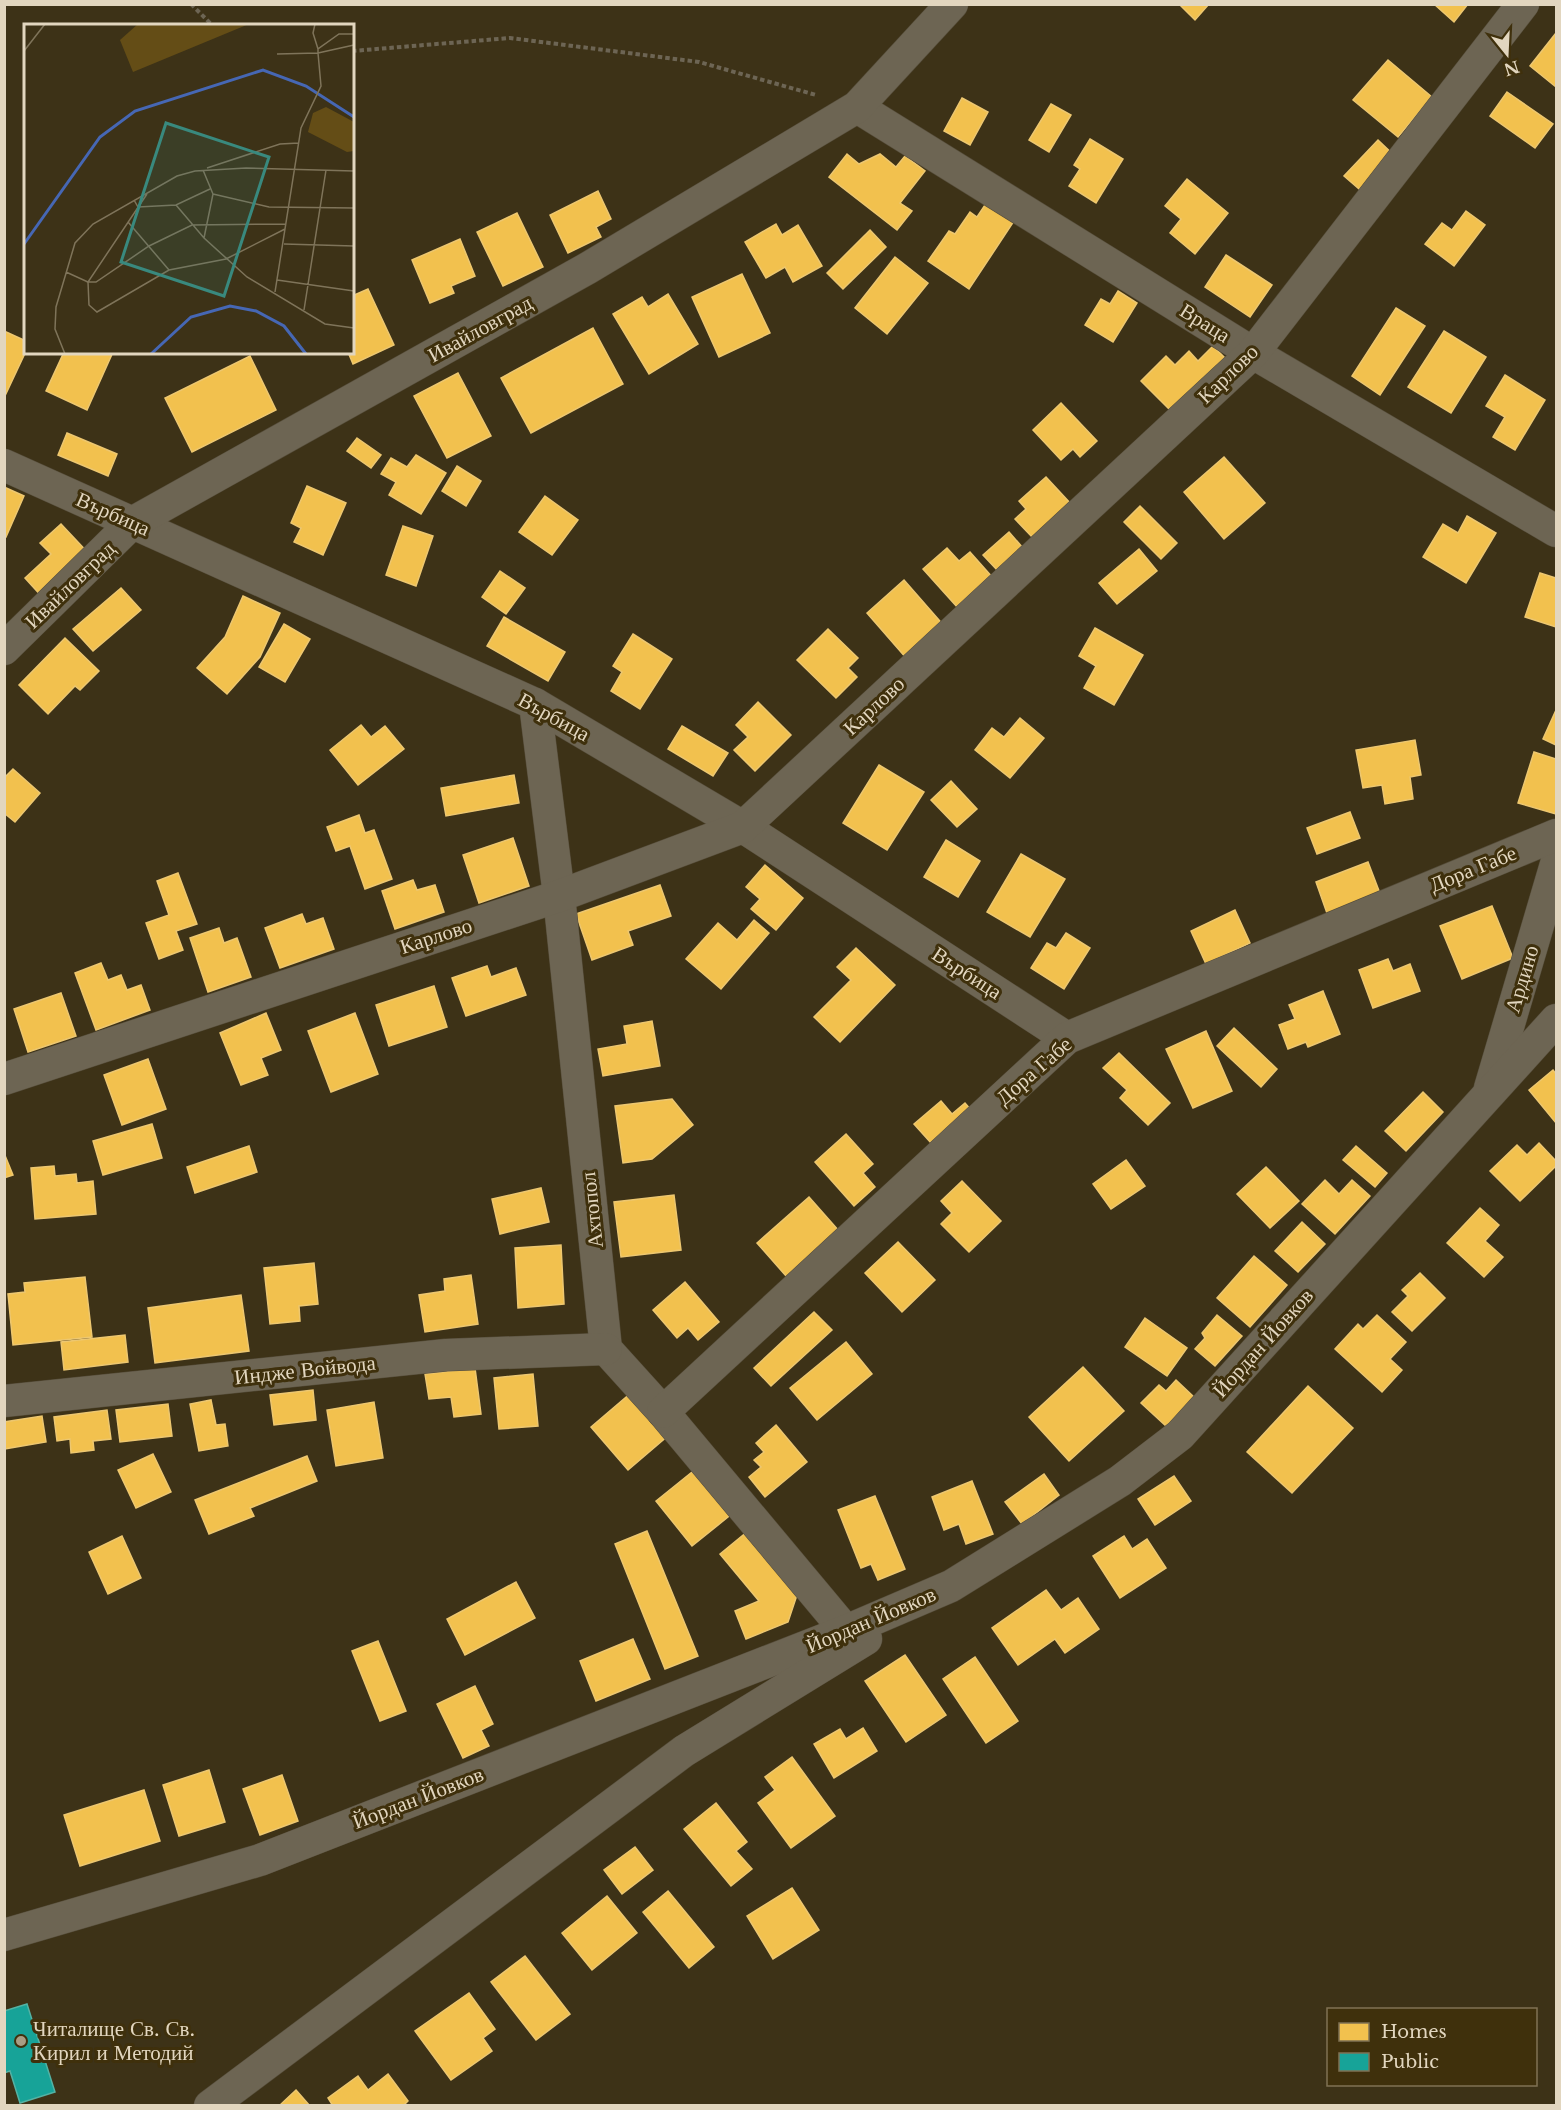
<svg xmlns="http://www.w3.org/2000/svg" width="1561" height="2110" viewBox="0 0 1561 2110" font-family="'Libre Baskerville',serif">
  <rect width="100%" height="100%" fill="#3d3217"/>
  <g fill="#f2c14e" stroke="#edc770" stroke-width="1.5">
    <polygon points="1179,4 1209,4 1195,20"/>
    <polygon points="1434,4 1468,4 1454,22"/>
    <polygon points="1556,33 1556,87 1530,66"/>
    <polygon points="1388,60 1432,97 1398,137 1353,100"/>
    <polygon points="1507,92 1553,124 1535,148 1490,116"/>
    <polygon points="962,98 988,112 970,145 944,131"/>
    <polygon points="1051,104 1071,115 1049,152 1029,140"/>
    <polygon points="1090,139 1123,159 1096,203 1069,186 1080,169 1074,165"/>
    <polygon points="1378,140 1398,159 1366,195 1344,176"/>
    <polygon points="847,154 859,164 880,154 896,167 905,156 925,171 900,203 912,211 897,230 829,177"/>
    <polygon points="1187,179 1228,213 1195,254 1170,233 1181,219 1165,206"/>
    <polygon points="598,191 611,219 596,227 601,237 568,253 550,215"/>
    <polygon points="987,202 1014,221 969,289 928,261 949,231 955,234 970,212 977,217"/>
    <polygon points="1466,211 1485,225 1454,266 1425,244 1442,223 1452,230"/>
    <polygon points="517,213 543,267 503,286 477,232"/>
    <polygon points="776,224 782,235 798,225 822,266 793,282 785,267 766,278 745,242"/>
    <polygon points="870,230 886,247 843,289 827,273"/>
    <polygon points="460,239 475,276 451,286 454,293 430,303 412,260"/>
    <polygon points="1226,255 1272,285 1250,317 1205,287"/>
    <polygon points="895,257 928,283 887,334 855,308"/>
    <polygon points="742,274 770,333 719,357 692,297"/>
    <polygon points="368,289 394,345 353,364 348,352 352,352 352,296"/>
    <polygon points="1118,291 1137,303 1113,342 1085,325 1101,299 1110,304"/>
    <polygon points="668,294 698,344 649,374 613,314 642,297 648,307"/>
    <polygon points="1396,308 1425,326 1380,395 1352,376"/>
    <polygon points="593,328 623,384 531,433 501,378"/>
    <polygon points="4,331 26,341 26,351 4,398"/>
    <polygon points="1444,331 1486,357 1451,413 1408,387"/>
    <polygon points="1213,346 1226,359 1171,411 1141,381 1166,356 1175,365 1189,351 1198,361"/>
    <polygon points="64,352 113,352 87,410 46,391"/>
    <polygon points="250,356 276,410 192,452 165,398"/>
    <polygon points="458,373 491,436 447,458 414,396"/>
    <polygon points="1505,375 1545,400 1515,450 1493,437 1505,417 1486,406"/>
    <polygon points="1061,403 1097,441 1080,457 1073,449 1061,460 1033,430"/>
    <polygon points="67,433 117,454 108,476 58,455"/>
    <polygon points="357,438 381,455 371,468 347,451"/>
    <polygon points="416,455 446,473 421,514 389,495 396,482 381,474 391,458 407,467"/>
    <polygon points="1224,457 1265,503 1224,539 1184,492"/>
    <polygon points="457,466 481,481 466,506 442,491"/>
    <polygon points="1046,477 1071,504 1033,538 1015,519 1026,509 1019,501"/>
    <polygon points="307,486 346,503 323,555 294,542 301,528 291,523"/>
    <polygon points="4,487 24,496 6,537 4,536"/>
    <polygon points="545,496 578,520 552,555 519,532"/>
    <polygon points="1140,506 1177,543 1161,559 1124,522"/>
    <polygon points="1467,516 1496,533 1466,583 1423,557 1443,524 1458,533"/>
    <polygon points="61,524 91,556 44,599 25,578 51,554 40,543"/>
    <polygon points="403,526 433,536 416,586 386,575"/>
    <polygon points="1009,532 1023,548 998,571 983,555"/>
    <polygon points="947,548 959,561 970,552 993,578 958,608 923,569"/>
    <polygon points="1139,549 1157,571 1117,604 1099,583"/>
    <polygon points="500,571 525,588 506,614 482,597"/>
    <polygon points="1540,573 1556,578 1556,627 1525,617"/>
    <polygon points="904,580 945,627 907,659 867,613"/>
    <polygon points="121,588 141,610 93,651 73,629"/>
    <polygon points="243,596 280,613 260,657 227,694 197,668 225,637"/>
    <polygon points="504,617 565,652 548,681 487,646"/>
    <polygon points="284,624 310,639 285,682 259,667"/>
    <polygon points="1095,628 1143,655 1114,705 1084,688 1096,666 1079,656"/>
    <polygon points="828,629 858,658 848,668 857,677 836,698 797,660"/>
    <polygon points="633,634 672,659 640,709 611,691 622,672 613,666"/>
    <polygon points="65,638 99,671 80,690 75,686 48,714 19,685"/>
    <polygon points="758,702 791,735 755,771 734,750 748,737 736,725"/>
    <polygon points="1556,710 1556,745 1543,739"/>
    <polygon points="1020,718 1044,738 1010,778 975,750 992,728 1004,737"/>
    <polygon points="361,725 371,737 385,726 404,749 358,785 330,750"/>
    <polygon points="682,726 728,753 713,776 668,749"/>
    <polygon points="1415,740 1421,775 1410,777 1413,799 1385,804 1382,785 1363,788 1356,750"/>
    <polygon points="1534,752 1556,759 1556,814 1518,803"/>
    <polygon points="879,765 924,792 887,850 843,823"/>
    <polygon points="13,769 40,793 15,822 4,813 4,778"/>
    <polygon points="514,775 519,803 446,816 441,788"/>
    <polygon points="951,781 977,809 957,827 931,800"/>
    <polygon points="1350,812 1360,838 1317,854 1307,828"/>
    <polygon points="359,815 365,833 374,830 392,879 365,889 350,846 336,851 327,827"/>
    <polygon points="513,838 529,886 479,903 463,855"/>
    <polygon points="946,840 980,861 958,897 924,877"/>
    <polygon points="1021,854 1065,879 1030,937 987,912"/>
    <polygon points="1368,862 1381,896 1328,916 1316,882"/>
    <polygon points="765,865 803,898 776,930 751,909 760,899 746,887"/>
    <polygon points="178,873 197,924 176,931 183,950 159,959 146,923 169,915 157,881"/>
    <polygon points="413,880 417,890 435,885 444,912 395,929 382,891"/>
    <polygon points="660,885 671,916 628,931 633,945 592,960 576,914"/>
    <polygon points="1492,906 1513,958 1462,979 1440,926"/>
    <polygon points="1235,910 1250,943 1206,964 1191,931"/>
    <polygon points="302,914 306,924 323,918 334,949 280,968 265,928"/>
    <polygon points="754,920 769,933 721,989 686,959 718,923 737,940"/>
    <polygon points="219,928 224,943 237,938 251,977 208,992 190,938"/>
    <polygon points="1066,933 1090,948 1064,989 1031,968 1047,943 1056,948"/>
    <polygon points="856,948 895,985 840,1042 814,1017 851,980 837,967"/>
    <polygon points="1388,959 1393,971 1410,964 1420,991 1373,1008 1359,970"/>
    <polygon points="101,963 108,980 121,975 127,990 141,985 150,1010 96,1030 75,973"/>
    <polygon points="487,966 491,977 516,968 526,995 466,1016 452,978"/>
    <polygon points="434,986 447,1027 389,1046 376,1005"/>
    <polygon points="1323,991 1340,1034 1308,1047 1306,1042 1288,1049 1279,1025 1295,1019 1289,1005"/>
    <polygon points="61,993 76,1036 28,1052 14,1009"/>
    <polygon points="266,1013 281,1050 261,1058 268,1075 241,1085 220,1033"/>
    <polygon points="355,1013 378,1074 331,1092 308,1031"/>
    <polygon points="652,1021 660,1066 603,1076 598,1049 627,1044 624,1026"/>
    <polygon points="1234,1028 1277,1069 1261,1087 1217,1046"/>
    <polygon points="1206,1031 1232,1091 1193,1108 1166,1049"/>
    <polygon points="1119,1053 1170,1103 1148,1125 1120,1098 1127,1090 1103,1068"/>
    <polygon points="148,1059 166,1109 122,1125 104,1075"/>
    <polygon points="1553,1070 1556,1074 1556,1123 1529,1090"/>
    <polygon points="1423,1092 1443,1112 1406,1151 1385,1131"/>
    <polygon points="672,1099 693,1125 652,1159 623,1163 615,1106"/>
    <polygon points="941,1101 952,1114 965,1103 978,1118 940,1153 914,1124"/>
    <polygon points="152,1124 162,1158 103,1175 93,1141"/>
    <polygon points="846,1134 873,1164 863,1173 875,1187 854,1206 815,1162"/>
    <polygon points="1539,1143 1556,1161 1556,1166 1520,1201 1490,1171 1517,1145 1527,1155"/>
    <polygon points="249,1146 257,1172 195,1193 187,1167"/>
    <polygon points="1356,1146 1387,1173 1375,1187 1343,1160"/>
    <polygon points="4,1153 13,1175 4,1178"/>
    <polygon points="1126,1160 1145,1186 1111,1209 1093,1184"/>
    <polygon points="54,1166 55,1176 76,1174 77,1183 93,1181 96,1214 35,1219 31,1168"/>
    <polygon points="1266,1167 1299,1201 1270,1228 1237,1194"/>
    <polygon points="1325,1180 1339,1194 1352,1180 1370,1196 1335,1234 1302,1204"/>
    <polygon points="962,1181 1001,1221 969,1252 941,1224 952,1213 941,1201"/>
    <polygon points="541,1188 549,1222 500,1234 492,1199"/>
    <polygon points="674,1195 681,1250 621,1257 614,1202"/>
    <polygon points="809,1197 846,1239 794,1285 757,1243"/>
    <polygon points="1480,1208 1499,1225 1485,1241 1503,1257 1484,1277 1447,1243"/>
    <polygon points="1302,1222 1325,1244 1298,1272 1275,1251"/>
    <polygon points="898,1242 935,1280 902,1312 865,1273"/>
    <polygon points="561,1245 564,1304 518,1308 515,1248"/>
    <polygon points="1254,1256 1287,1285 1250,1327 1217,1298"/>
    <polygon points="314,1263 318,1304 299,1306 300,1321 270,1324 264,1268"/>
    <polygon points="1420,1273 1445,1298 1412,1331 1392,1312 1408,1296 1402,1290"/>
    <polygon points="471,1275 478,1324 425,1332 419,1295 445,1291 444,1279"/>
    <polygon points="85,1277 92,1337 13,1345 8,1294 25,1292 24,1283"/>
    <polygon points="685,1282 719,1322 698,1340 688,1328 677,1338 653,1310"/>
    <polygon points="241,1295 249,1351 155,1363 148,1308"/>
    <polygon points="814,1312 832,1330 771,1386 754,1368"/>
    <polygon points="1217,1315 1242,1336 1215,1366 1195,1349 1205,1338 1202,1333"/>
    <polygon points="1377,1315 1406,1342 1390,1359 1402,1370 1382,1392 1335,1349 1358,1324 1363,1329"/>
    <polygon points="1145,1318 1187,1348 1167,1376 1125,1347"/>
    <polygon points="125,1335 128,1362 64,1370 61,1342"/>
    <polygon points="846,1342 872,1374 817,1420 790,1388"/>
    <polygon points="1083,1367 1124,1411 1069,1461 1029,1417"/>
    <polygon points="475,1368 481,1414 454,1417 451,1397 429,1399 425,1374"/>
    <polygon points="533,1374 538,1426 499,1429 494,1378"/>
    <polygon points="1176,1380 1194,1397 1167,1427 1141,1403 1159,1385 1166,1391"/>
    <polygon points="1308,1386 1353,1428 1292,1493 1247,1452"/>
    <polygon points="313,1390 316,1420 274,1425 270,1395"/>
    <polygon points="632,1392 669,1435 628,1470 591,1427"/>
    <polygon points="211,1400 216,1425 225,1424 228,1446 199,1451 190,1404"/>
    <polygon points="374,1402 383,1458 336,1466 327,1410"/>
    <polygon points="168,1404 172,1436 120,1442 116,1410"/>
    <polygon points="107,1410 111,1439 93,1441 94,1450 71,1453 70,1439 57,1441 54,1417"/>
    <polygon points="42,1416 46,1442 4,1449 4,1422"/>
    <polygon points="776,1425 807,1462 765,1497 749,1477 761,1467 754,1460 764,1452 756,1443"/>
    <polygon points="153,1454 171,1492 136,1508 118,1470"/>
    <polygon points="307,1456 317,1481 250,1508 254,1516 209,1534 195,1500"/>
    <polygon points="697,1468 733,1513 692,1546 656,1501"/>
    <polygon points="1044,1474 1059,1495 1022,1524 1005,1502"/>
    <polygon points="1174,1476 1191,1501 1155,1525 1138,1499"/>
    <polygon points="972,1481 993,1534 966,1544 959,1524 944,1530 932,1497"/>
    <polygon points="875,1496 905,1569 878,1580 871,1564 861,1568 838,1510"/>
    <polygon points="647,1531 698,1656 665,1669 615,1544"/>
    <polygon points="748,1531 798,1592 788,1622 746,1639 735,1611 759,1601 720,1554"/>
    <polygon points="122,1536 141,1578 108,1594 89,1552"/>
    <polygon points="1124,1536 1132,1549 1147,1539 1166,1568 1120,1598 1093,1556"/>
    <polygon points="516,1582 535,1618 465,1655 447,1619"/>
    <polygon points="1046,1590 1061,1610 1078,1598 1099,1629 1065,1653 1055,1639 1018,1665 992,1628"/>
    <polygon points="633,1639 650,1679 596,1701 580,1661"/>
    <polygon points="378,1641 406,1711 380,1721 352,1651"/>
    <polygon points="905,1655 946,1715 906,1742 865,1681"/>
    <polygon points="975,1657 1018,1721 986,1743 943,1679"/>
    <polygon points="475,1686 493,1724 481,1730 489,1746 463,1758 437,1704"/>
    <polygon points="863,1728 877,1751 834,1778 814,1744 840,1729 846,1739"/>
    <polygon points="792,1757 835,1816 791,1848 758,1803 775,1790 765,1777"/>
    <polygon points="209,1770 225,1822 179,1836 163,1785"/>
    <polygon points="282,1775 298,1821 260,1835 243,1789"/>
    <polygon points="144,1790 160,1841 80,1866 64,1815"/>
    <polygon points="716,1803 747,1842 736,1851 752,1869 731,1886 684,1829"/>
    <polygon points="635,1847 653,1870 622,1894 604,1870"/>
    <polygon points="792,1888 819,1930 773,1959 747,1916"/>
    <polygon points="668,1891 714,1947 689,1968 643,1912"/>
    <polygon points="607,1896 637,1933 592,1970 562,1933"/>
    <polygon points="525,1956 570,2014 536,2040 491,1982"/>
    <polygon points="469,1993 495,2029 483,2038 492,2051 451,2080 415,2031"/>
    <polygon points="388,2074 408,2101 403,2106 333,2106 328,2098 358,2076 368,2090"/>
    <polygon points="296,2090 310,2106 279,2106"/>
  </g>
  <polygon fill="#17a398" stroke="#54b2a4" stroke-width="1.5" points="27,2004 55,2092 20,2103 10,2071 4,2073 4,2011"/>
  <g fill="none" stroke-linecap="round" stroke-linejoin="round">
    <defs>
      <g id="minor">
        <polyline points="857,107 1253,353 1556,531"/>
        <polyline points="4,465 535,704 743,827 1067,1038"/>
        <polyline points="4,649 132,523 588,268 857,107 952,4"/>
        <polyline points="535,704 559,896 606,1349 663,1412 846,1631"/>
        <polyline points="4,1079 559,896 743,827 1253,353 1523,4"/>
        <polyline points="1490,1088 1556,864"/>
        <polyline points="4,1401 446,1355 606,1349"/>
        <polyline points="663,1412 1067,1038 1556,835"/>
        <polyline points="4,1935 260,1860 846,1631 951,1586 1120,1481 1180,1435 1556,1020"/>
        <polyline points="210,2106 684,1751 866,1639"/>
      </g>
    </defs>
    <use href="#minor" stroke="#554c39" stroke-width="33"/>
    <g stroke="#6d6554" stroke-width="4" stroke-dasharray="4.5 3" stroke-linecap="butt">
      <polyline points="191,4 213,26"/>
      <polyline points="352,51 510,38 699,62 816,95"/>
    </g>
    <use href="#minor" stroke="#6d6553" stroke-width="32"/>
  </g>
  <circle fill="#a89d84" stroke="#3f300c" stroke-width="2" cx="21" cy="2041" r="6"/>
  <g text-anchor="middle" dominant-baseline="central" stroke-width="6" stroke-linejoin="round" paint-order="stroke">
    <g font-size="21" fill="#e2d6bf" stroke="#3f300c">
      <text transform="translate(1205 323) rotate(32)">Враца</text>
      <text transform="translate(480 329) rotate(-29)">Ивайловград</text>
      <text transform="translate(1228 374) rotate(-44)">Карлово</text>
      <text transform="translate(113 514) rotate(24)">Върбица</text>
      <text transform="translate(70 585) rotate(-44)">Ивайловград</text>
      <text transform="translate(874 706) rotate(-43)">Карлово</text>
      <text transform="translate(554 717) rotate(29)">Върбица</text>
      <text transform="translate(1473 869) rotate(-22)">Дора Габе</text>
      <text transform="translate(436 936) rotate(-18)">Карлово</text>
      <text transform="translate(967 973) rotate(33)">Върбица</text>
      <text transform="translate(1522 979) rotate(-73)">Ардино</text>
      <text transform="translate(1034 1071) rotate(-41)">Дора Габе</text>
      <text transform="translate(592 1210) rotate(-96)">Ахтопол</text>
      <text transform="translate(1263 1343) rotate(-48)">Йордан Йовков</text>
      <text transform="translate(305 1370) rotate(-6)">Индже Войвода</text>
      <text transform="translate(871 1620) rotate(-23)">Йордан Йовков</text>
      <text transform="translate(418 1798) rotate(-21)">Йордан Йовков</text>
    </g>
    <g font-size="21" fill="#e2d6bf" stroke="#3f300c" text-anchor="start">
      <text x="33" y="2029">Читалище Св. Св.<tspan x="33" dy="24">Кирил и Методий</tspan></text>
    </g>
  </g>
  <g transform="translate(24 24)">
    <rect width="330" height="330" fill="#3d3217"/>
    <path d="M114 0H225L109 48 96 16ZM302 83 330 98V127L323 128 284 108 289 89Z" fill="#644d16"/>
    <path fill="none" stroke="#4667b4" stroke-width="3" d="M0 220 76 113 111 87 239 46 282 62 330 93M127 330 167 293 206 282 232 287 260 302 282 330"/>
    <path fill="none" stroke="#7f745a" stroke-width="1.5" d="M291 0 289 9 294 25M0 27 21 0M294 29V25L315 10H330M294 29 330 21M253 30 294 29M183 144 256 120 275 119M179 146 189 170 180 214M123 170 64 258H72L125 222 168 201 262 200M189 170 245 183 330 184M110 176 114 183 152 181 186 165M152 181 180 214 223 253 301 300 330 304M104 198 145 246M260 220 330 222M42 248 64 258 65 281 73 288 145 246 202 235 261 205M253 256 330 267M251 268 277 104 297 62 294 29M280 286 302 146M41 330 31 305 32 283 51 219 69 200 153 152 171 147 222 144 330 147"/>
    <path fill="#39897e" fill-opacity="0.15" stroke="#39897e" stroke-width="3" d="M142 99 245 133 200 272 97 238Z"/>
    <rect width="330" height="330" fill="none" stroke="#e2d6bf" stroke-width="3"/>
  </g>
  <rect width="1561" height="2110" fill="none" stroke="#e2d6bf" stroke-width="12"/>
  <rect x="1327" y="2008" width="210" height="78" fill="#3f300c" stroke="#807254" stroke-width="1.5"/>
  <rect x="1339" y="2023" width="30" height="18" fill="#f2c14e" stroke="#807254" stroke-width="1.5"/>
  <text x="1381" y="2038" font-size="18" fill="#e2d6bf">Homes</text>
  <rect x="1339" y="2053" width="30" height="18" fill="#17a398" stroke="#807254" stroke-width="1.5"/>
  <text x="1381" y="2068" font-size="18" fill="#e2d6bf">Public</text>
  <g transform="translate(1507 54) rotate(162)" stroke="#3f300c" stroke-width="4.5" paint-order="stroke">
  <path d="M0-4.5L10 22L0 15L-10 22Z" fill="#e2d6bf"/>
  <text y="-9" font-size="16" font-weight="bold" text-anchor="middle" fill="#e2d6bf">N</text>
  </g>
</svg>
